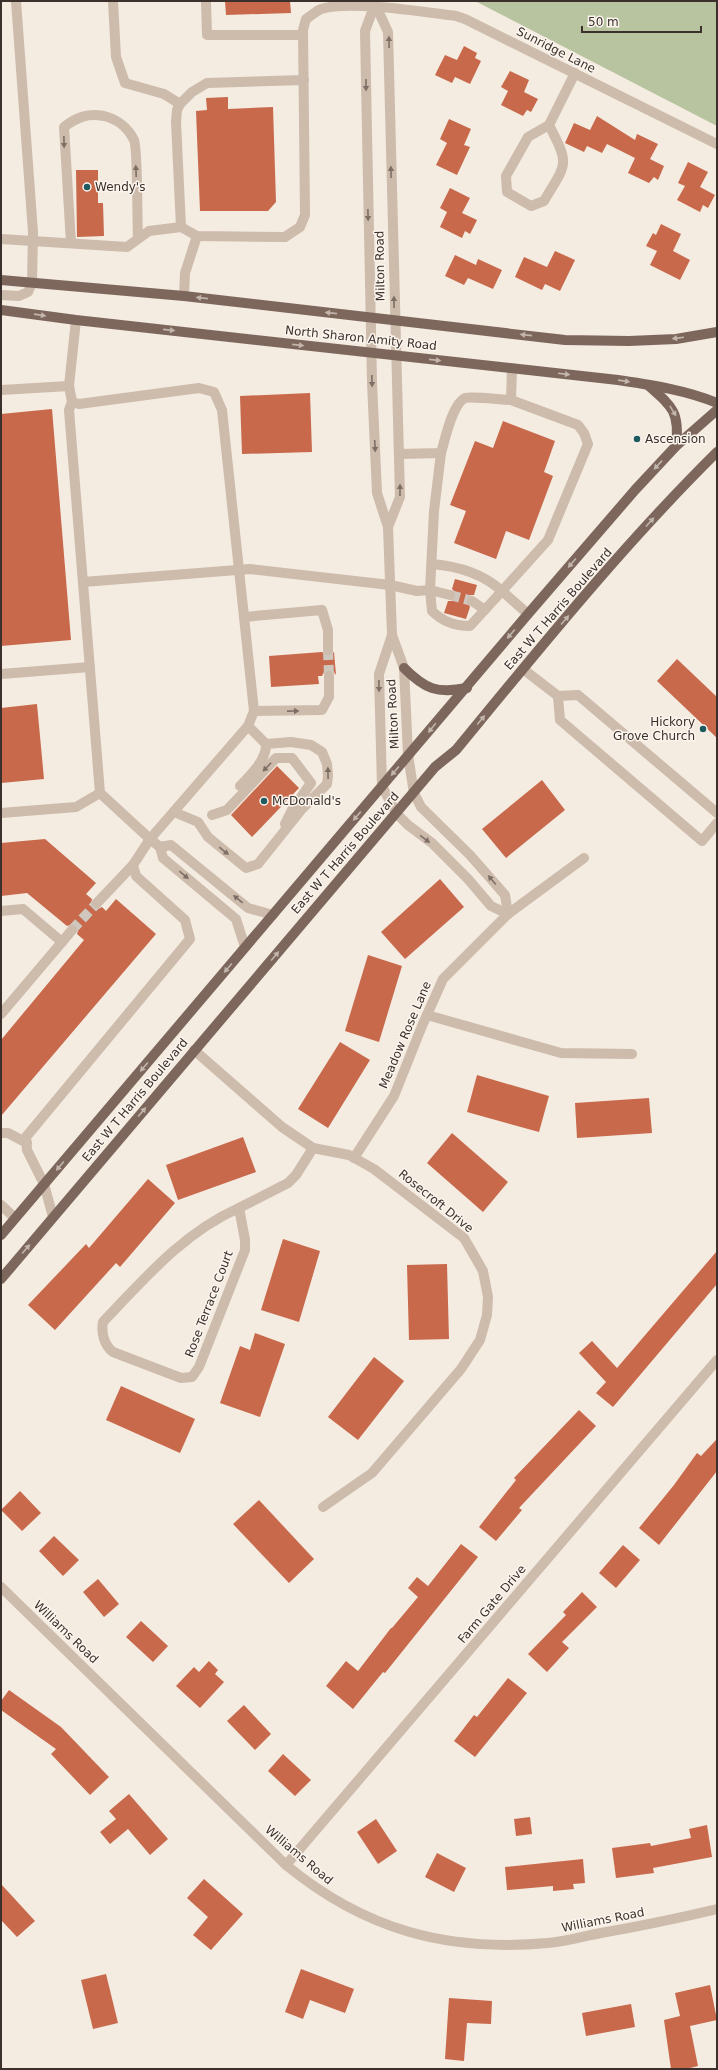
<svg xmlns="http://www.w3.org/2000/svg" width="718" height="2070" viewBox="0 0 718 2070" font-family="'DejaVu Sans',sans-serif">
  <rect width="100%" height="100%" fill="#f4ebe1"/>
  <polygon fill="#b8c4a0" points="475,1 717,1 717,126"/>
  <g fill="#c8694b">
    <polygon points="225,1 290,1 291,13 226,15"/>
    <polygon points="464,46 477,53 475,58 481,61 470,84 455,77 452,83 435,75 445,55 457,60"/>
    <polygon points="510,71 529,80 524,92 538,99 531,112 527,110 523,116 501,105 508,91 501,87"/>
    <polygon points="228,97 228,109 273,107 276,202 268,211 200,211 196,111 207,110 206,98"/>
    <polygon points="597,116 635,140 637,134 658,144 650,159 664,166 658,180 654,177 649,183 628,173 635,158 607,144 602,153 587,146 584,152 565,143 574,123 590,130"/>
    <polygon points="449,119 471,129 464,145 470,147 457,175 436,165 447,143 440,139"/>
    <polygon points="688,162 708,172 700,187 715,195 708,208 703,205 700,212 677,200 685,186 678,183"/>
    <polygon points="76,170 98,170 98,203 103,203 104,236 77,237"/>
    <polygon points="450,188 470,198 462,213 477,220 470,234 465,231 462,238 440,227 447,212 440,208"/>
    <polygon points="661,224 681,234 673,251 690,260 680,280 650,265 657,251 646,246 653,233 656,235"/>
    <polygon points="555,251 575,260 560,291 545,284 542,290 515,277 524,257 547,267"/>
    <polygon points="455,255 476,265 478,259 502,270 493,289 468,278 464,285 445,276"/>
    <polygon points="310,393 312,452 242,454 240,396"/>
    <polygon points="52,409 71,640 1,646 1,414"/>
    <polygon points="503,421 555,441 544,472 553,476 529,540 506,531 496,559 454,543 466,511 450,505 475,441 493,448"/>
    <polygon points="455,579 477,585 474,595 469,595 466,600 470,607 466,619 444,613 448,601 452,601 456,597 456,593 452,589"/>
    <polygon points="322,652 328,656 334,652 336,675 333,671 329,670 324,672 322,676 318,676 319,684 271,687 269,656"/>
    <polygon points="677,659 717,697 717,738 657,681"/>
    <polygon points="37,704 44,779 1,783 1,708"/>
    <polygon points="277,766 299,788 252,837 231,815"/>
    <polygon points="542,780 565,810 506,858 482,829"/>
    <polygon points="45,839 96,883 86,894 92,899 91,904 93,908 98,909 102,907 106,911 116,899 156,934 1,1116 1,1040 84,940 77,934 78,931 76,925 73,924 67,926 27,893 1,896 1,843"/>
    <polygon points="440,879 464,907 405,959 381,932"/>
    <polygon points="368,955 402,966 379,1042 345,1031"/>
    <polygon points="340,1042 370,1060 328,1128 298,1109"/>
    <polygon points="477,1075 549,1096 539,1132 467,1112"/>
    <polygon points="649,1098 652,1133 577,1138 575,1103"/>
    <polygon points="452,1133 508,1182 483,1212 427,1163"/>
    <polygon points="243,1137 256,1172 178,1200 166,1165"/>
    <polygon points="148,1179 175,1203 120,1267 116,1263 55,1330 28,1305 86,1244 89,1248"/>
    <polygon points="283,1239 320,1251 299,1322 261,1310"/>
    <polygon points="717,1251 717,1284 613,1407 596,1393 606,1382 579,1353 592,1341 617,1368"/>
    <polygon points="447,1264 449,1339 409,1340 407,1265"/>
    <polygon points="255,1333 285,1344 260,1417 220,1403 240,1346 250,1350"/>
    <polygon points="374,1357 404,1381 358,1440 328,1417"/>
    <polygon points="121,1386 195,1419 180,1453 106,1420"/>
    <polygon points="579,1410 596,1426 519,1508 522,1510 496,1541 479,1527 516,1480 514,1478"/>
    <polygon points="717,1439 717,1471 659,1545 639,1528 674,1485 697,1453 701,1456"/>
    <polygon points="20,1491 41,1513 22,1531 1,1510"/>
    <polygon points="259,1500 314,1559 289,1583 233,1524"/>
    <polygon points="54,1536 79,1560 63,1576 39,1551"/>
    <polygon points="461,1544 478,1557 385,1673 383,1672 353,1709 326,1686 346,1661 358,1671 391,1628 392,1628 418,1597 408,1588 417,1577 428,1586"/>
    <polygon points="623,1545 640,1560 616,1588 599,1573"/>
    <polygon points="98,1579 119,1604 104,1617 83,1592"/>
    <polygon points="582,1592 597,1607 562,1642 569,1648 547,1672 528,1654 566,1615 563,1612"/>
    <polygon points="141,1621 168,1646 153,1662 126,1637"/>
    <polygon points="209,1661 218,1670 215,1674 224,1682 200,1708 176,1686 194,1667 199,1672"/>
    <polygon points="508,1678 527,1693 475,1757 454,1741 474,1715 477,1717"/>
    <polygon points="9,1690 61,1727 109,1777 90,1795 51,1754 56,1749 1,1710 1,1701"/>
    <polygon points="244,1705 271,1734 255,1750 227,1721"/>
    <polygon points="283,1754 311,1780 295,1796 268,1771"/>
    <polygon points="129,1794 168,1839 150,1855 128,1829 110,1844 100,1832 116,1819 109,1811"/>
    <polygon points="530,1817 532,1834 516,1836 514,1819"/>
    <polygon points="376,1819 397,1851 378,1864 357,1832"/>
    <polygon points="707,1825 712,1857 653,1868 654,1873 616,1878 612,1848 650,1843 651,1846 691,1838 689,1829"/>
    <polygon points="437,1853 466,1868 454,1892 425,1877"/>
    <polygon points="583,1859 585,1883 573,1884 574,1889 553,1891 553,1886 507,1890 505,1867"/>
    <polygon points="204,1879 243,1914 211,1950 193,1935 208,1917 187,1898"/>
    <polygon points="1,1884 35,1921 17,1937 1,1920"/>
    <polygon points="301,1969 354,1989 345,2013 310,2000 303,2019 285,2012"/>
    <polygon points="106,1974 118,2023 93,2029 81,1980"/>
    <polygon points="710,1985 717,2020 690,2026 698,2066 686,2069 671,2069 664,2020 680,2016 675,1993"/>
    <polygon points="449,1998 492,2001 491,2024 467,2023 464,2061 445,2059"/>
    <polygon points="631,2004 635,2027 586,2036 582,2013"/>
  </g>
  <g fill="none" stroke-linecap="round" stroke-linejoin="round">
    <g stroke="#cfc6bd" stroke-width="10" stroke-dasharray="10 5" stroke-linecap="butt">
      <polyline points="450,595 472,601"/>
      <polyline points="328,650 329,676"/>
      <polyline points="72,930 97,903"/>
    </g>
    <g stroke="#cdbbac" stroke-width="10">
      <polyline points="113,1 116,57 125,83 164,94 180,104"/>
      <polyline points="206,1 207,35 303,35"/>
      <polyline points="376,1 365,31 372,382 377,493 388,527 392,635 379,674 382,786 396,813 408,825 432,843 468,879 491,906 508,914"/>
      <polyline points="376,6 388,32 400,497 388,527"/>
      <path d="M549 125C570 166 567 162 544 201L531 206 507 192 506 176 528 137 549 125 575 73"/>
      <polyline points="181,227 176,122 177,110 180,104 192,92 207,83 304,80"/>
      <path d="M1 239 127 247 149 231 181 227 197 236 285 237 300 227 305 215 303 30 306 19C311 16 316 11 321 9 349 0 424 12 456 16L465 19 717 144"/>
      <path d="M71 243 64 127C77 117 88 113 104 116 117 119 128 128 134 140 138 148 137 223 138 238"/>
      <polyline points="1,295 19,296 28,292 32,283 33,232 16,1"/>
      <polyline points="184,296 185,273 197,236"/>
      <polyline points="76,320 69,386 72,402 79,404 199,388 214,392 222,410 254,711 248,726 150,839 160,847 171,845 248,908 273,915"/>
      <polyline points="512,368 511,400 578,425 584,433 588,444 548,540 502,591 528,614"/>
      <polyline points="1,390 69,386"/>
      <path d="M399 454 441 453C445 440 452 404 465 398 472 396 503 400 511 400"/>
      <path d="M432 564C457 566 483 574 502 591L470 626C455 626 443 622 432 611L430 590 450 595"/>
      <polyline points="83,582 250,569 390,585 417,591 430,590 434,511 441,453"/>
      <polyline points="472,601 485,610"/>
      <polyline points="244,617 322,610 328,630 328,650"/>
      <polyline points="392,635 404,668 408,755 414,793 421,807 470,855 505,895 508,914"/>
      <polyline points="523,669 558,696 578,695 717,813"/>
      <polyline points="1,674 90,667"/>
      <polyline points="558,696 560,720 702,841 717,823"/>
      <polyline points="254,711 322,710 329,697 329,676"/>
      <path d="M240 786C251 775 267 759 266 744L248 726"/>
      <polyline points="174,812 198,822 208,837 246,868 258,864 302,809 327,784 328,776 327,764 322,752 311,745 291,742 266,744"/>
      <polyline points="1,813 76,807 100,793"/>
      <polyline points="212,815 227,810 276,758 292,758 311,783 292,810 285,824"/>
      <polyline points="160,847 163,858 236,919 245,947"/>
      <polyline points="97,903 133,865"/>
      <polyline points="1,911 23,909 62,942 1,1014"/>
      <polyline points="62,942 72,930"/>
      <polyline points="427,1015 561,1053 632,1054"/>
      <polyline points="194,1050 282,1127 313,1148 349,1155 374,1169 464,1238 483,1271 488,1297 487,1315 480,1340 461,1369 372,1473 323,1507"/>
      <polyline points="1,1133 8,1133 27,1143"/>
      <polyline points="354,1158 394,1096 422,1026 443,979 508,914 584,858"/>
      <polyline points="1,1205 15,1218"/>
      <path d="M239 1208 245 1240V1250L199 1367 192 1377 181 1378 113 1352C104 1345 101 1333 103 1322 144 1279 184 1232 239 1208Z"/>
      <polyline points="239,1208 288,1183 296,1175 313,1148"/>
      <polyline points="53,1217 44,1184 27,1150 26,1137 190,939 185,920 136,876 133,865 150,839 100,793 69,410 72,402"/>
      <path d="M1 1587 286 1865C365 1930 447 1952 548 1943 566 1942 584 1936 601 1933 640 1926 679 1918 717 1909"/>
      <polyline points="286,1865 717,1360"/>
    </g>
    <g stroke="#7d675c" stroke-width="10">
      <polyline points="1,280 184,296 565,340 629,341 676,339 717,332"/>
      <path d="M1 310 76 320 618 380C651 385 686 390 717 403"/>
      <path d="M649 386C673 407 680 413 676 446"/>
      <path d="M404 668C425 689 437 694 467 688"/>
      <polyline points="1,1235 528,614 635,490 676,446 717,410"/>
      <path d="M1 1279 435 767 456 750C540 648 623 545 717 452"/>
    </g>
  </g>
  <defs><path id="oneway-solid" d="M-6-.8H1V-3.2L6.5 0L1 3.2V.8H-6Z"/></defs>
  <g fill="#7d6f65">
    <use href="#oneway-solid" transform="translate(389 42) rotate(-91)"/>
    <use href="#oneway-solid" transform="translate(366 85) rotate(90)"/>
    <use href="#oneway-solid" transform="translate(64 142) rotate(89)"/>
    <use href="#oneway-solid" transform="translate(136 171) rotate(-92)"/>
    <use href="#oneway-solid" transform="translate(391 172) rotate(-91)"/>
    <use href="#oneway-solid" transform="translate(368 215) rotate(89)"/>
    <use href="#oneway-solid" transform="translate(394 302) rotate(-91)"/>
    <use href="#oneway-solid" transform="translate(372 381) rotate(88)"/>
    <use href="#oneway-solid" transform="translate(375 446) rotate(87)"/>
    <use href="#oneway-solid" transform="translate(400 490) rotate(-90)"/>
    <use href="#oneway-solid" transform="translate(379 686) rotate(89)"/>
    <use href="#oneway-solid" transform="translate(293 711) rotate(-1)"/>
    <use href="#oneway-solid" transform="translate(267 767) rotate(134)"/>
    <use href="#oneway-solid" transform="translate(328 773) rotate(-91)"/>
    <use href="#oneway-solid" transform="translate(425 839) rotate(37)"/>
    <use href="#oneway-solid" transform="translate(224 851) rotate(39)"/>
    <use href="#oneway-solid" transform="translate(184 875) rotate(40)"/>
    <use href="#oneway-solid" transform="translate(492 880) rotate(-130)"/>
    <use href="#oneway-solid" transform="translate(238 899) rotate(-141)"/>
  </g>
  <g fill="#c2b5ac">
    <use href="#oneway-solid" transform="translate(202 298) rotate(-174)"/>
    <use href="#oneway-solid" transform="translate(331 313) rotate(-174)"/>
    <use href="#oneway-solid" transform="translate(40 315) rotate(8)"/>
    <use href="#oneway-solid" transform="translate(169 330) rotate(6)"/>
    <use href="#oneway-solid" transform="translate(526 335) rotate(-174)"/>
    <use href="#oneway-solid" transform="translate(678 338) rotate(173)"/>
    <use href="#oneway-solid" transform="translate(298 345) rotate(6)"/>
    <use href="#oneway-solid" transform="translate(435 360) rotate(6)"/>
    <use href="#oneway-solid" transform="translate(564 374) rotate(7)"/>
    <use href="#oneway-solid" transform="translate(624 381) rotate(8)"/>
    <use href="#oneway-solid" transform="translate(673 411) rotate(58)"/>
    <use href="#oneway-solid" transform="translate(658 465) rotate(133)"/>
    <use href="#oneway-solid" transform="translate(650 522) rotate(-48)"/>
    <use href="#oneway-solid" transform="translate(572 563) rotate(131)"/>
    <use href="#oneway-solid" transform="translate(565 620) rotate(-49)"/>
    <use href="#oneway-solid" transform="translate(511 634) rotate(130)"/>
    <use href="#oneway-solid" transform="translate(481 720) rotate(-50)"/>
    <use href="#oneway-solid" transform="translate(432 728) rotate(129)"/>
    <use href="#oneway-solid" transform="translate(395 771) rotate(131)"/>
    <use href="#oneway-solid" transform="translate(357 816) rotate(130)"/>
    <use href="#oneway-solid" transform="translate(275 956) rotate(-50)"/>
    <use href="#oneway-solid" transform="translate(228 968) rotate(130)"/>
    <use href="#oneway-solid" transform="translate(144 1067) rotate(130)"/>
    <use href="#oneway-solid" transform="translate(142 1112) rotate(-50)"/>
    <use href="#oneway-solid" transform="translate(60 1166) rotate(130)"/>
    <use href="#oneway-solid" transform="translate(26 1249) rotate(-50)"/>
  </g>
  <g fill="#1f5a5e" stroke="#fbf5ee" stroke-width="1.5">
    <circle cx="87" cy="187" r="4"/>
    <circle cx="637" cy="439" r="4"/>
    <circle cx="703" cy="729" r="4"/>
    <circle cx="264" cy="801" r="4"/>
  </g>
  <g text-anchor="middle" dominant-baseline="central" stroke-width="3" stroke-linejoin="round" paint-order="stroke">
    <g font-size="12" fill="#3b302b" stroke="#fbf5ee">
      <text transform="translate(556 50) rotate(27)">Sunridge Lane</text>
      <text transform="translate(380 266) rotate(-91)">Milton Road</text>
      <text transform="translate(361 338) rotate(6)">North Sharon Amity Road</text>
      <text transform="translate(558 609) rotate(-49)">East W T Harris Boulevard</text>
      <text transform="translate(393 714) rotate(-93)">Milton Road</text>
      <text transform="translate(345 853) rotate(-49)">East W T Harris Boulevard</text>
      <text transform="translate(405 1035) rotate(-67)">Meadow Rose Lane</text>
      <text transform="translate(135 1100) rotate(-50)">East W T Harris Boulevard</text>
      <text transform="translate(436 1201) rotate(39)">Rosecroft Drive</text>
      <text transform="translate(209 1304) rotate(-69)">Rose Terrace Court</text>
      <text transform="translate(492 1604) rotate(-50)">Farm Gate Drive</text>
      <text transform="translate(66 1632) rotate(44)">Williams Road</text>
      <text transform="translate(299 1855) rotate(40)">Williams Road</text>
      <text transform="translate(603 1920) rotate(-11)">Williams Road</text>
    </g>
    <g font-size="12" fill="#3b302b" stroke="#fbf5ee" text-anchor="start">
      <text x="95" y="187">Wendy's</text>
      <text x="645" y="439">Ascension</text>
      <text x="695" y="722" text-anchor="end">Hickory<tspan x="695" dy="14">Grove Church</tspan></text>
      <text x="272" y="801">McDonald's</text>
    </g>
  </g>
  <rect width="718" height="2070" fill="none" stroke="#3b302b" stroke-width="4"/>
  <path d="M582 26v6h119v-6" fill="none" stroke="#3b302b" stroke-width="2"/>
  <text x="588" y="26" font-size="12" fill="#3b302b" stroke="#fbf5ee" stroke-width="3" paint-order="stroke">50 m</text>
</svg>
